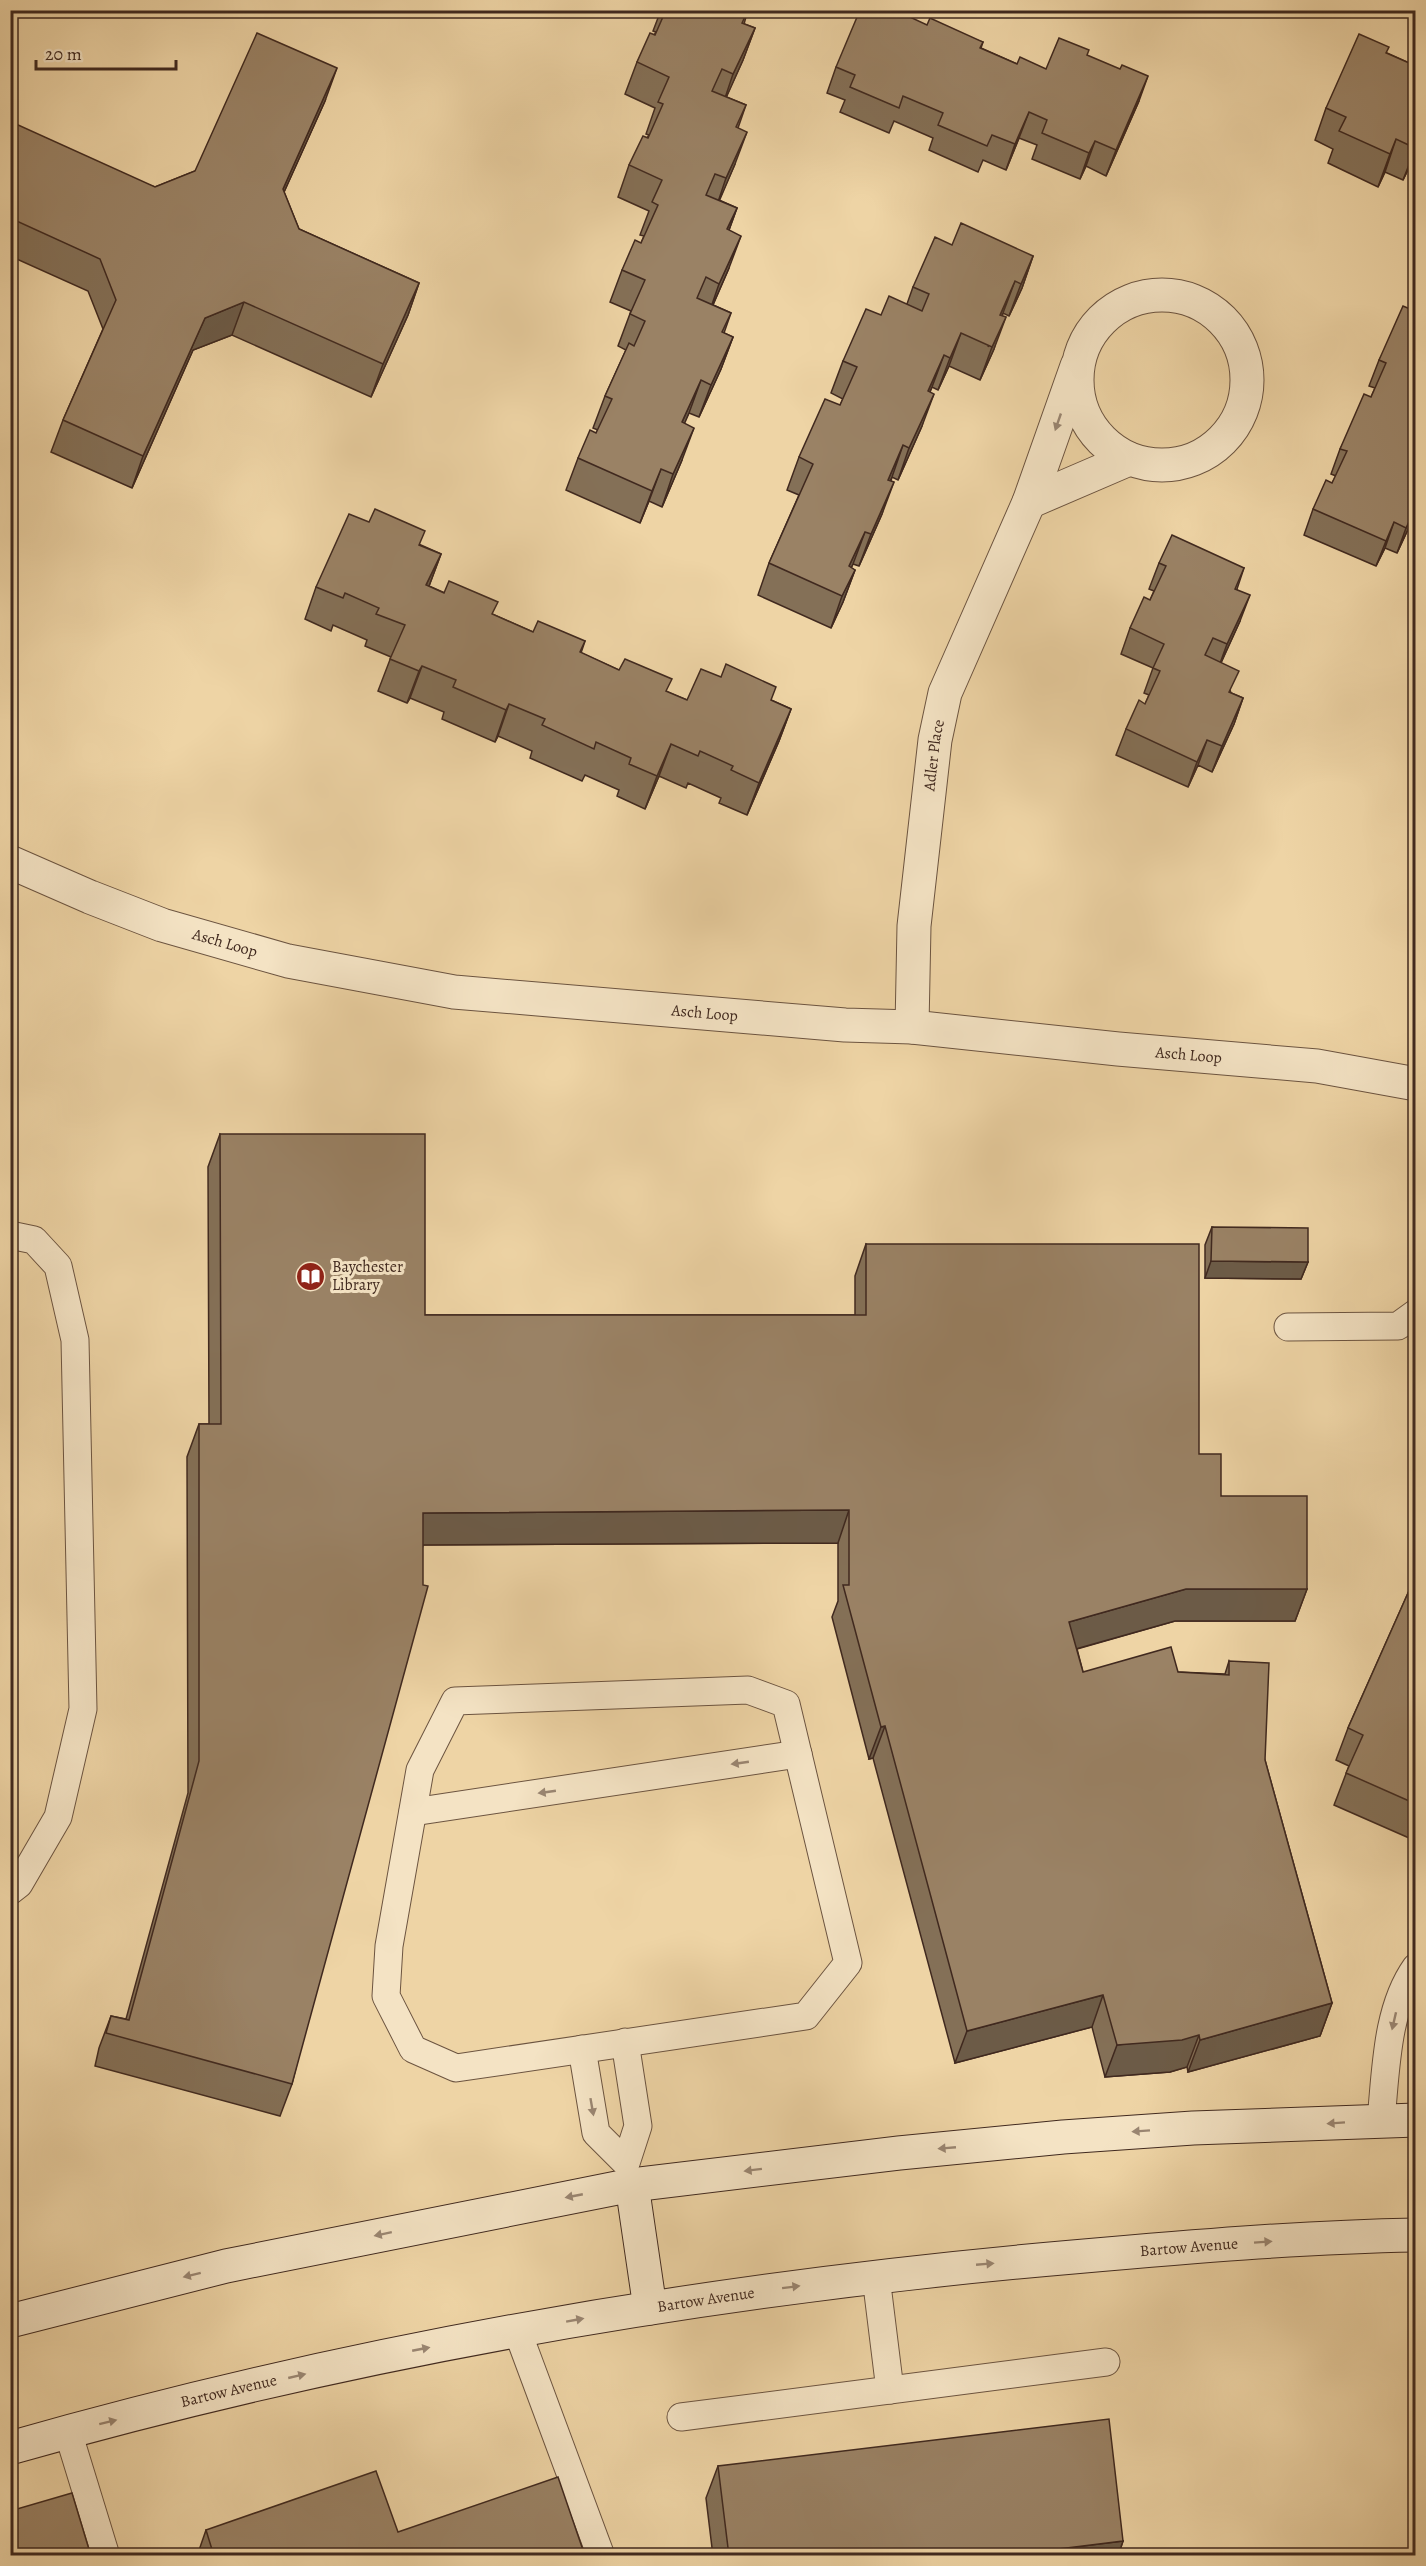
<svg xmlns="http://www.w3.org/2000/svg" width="1426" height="2566" viewBox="0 0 1426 2566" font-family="Alegreya,serif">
  <rect width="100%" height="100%" fill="#eed4a5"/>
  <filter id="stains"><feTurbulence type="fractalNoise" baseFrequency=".00333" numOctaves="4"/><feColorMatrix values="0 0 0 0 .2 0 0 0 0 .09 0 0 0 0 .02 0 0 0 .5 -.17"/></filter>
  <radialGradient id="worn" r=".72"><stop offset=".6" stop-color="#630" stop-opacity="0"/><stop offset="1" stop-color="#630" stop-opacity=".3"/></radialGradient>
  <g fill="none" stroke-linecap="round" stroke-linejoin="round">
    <defs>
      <g id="lane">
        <polyline points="10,1235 34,1240 58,1266 75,1340 83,1709 58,1817 19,1884 10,1891"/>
        <polyline points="1288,1327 1398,1326 1416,1313"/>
        <polygon points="748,1690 786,1704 848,1963 806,2016 456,2068 413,2049 386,1996 389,1946 420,1770 455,1701"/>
        <polyline points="413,1812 798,1754"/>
        <polyline points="582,2049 596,2133 626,2163 638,2126 625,2042"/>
        <path d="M1381 2120C1386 2071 1386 2009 1416 1967"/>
        <polyline points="876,2277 890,2390"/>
        <polyline points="517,2330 601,2556"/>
        <polyline points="681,2417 1106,2362"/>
        <polyline points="68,2432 106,2556"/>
      </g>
      <g id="street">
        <circle cx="1162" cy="380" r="85"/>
        <polyline points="1029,502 1129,459"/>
        <path id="s1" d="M10 862 90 897 162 925 288 961 454 992 845 1025 912 1027 1118 1049 1317 1066 1416 1084"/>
        <path id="s2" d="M912 1027 914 926 935 740 945 693 1029 502 1077 366"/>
      </g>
      <g id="secondary">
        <polyline points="632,2185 650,2308"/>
        <polyline points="10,2321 226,2266 632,2185 899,2153 1063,2137 1193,2128 1416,2120"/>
        <path id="s3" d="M10 2448C357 2349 714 2288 1073 2257 1187 2247 1301 2237 1416 2235"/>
      </g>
    </defs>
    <use href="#lane" stroke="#6c5440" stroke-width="29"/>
    <use href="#street" stroke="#6c5440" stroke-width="35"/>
    <use href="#secondary" stroke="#40291f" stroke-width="35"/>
    <use href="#lane" stroke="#f4e3c4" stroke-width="27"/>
    <use href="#street" stroke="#f4e3c4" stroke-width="33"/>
    <use href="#secondary" stroke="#f4e3c4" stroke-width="33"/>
  </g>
  <g fill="#847057" stroke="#40291f" stroke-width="1.5">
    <polygon points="661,10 748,10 744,24 755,28 743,60 726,97 746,105 738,128 735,164 719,200 737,208 729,230 729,268 713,305 731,313 724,333 733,337 721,369 699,417 689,413 684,423 682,460 662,507 649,501 640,523 566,490 578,458 598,430 593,428 605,396 626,350 618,346 631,311 610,302 622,270 641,243 644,236 640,235 649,211 618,197 629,165 649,135 646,134 655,108 625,94 637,62 656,32 653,31"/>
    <polygon points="927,25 983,42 981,48 1017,64 1046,69 1087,55 1139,101 1106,176 1086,166 1080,179 1032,159 1037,145 1019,138 1006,170 983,160 978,172 929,150 933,138 894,121 889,133 840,112 845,100 827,93 836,67"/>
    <polygon points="1387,53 1416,66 1416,153 1403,180 1385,172 1378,187 1328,163 1333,149 1315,140 1326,108"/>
    <polygon points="325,101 284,192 299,229 419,283 408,315 371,397 232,335 193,350 132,488 51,452 63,420 103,329 88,291 10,256 10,137 155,187 195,171"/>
    <polygon points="952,245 1033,256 1022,288 1009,316 1003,313 994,349 980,380 949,366 938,390 932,387 930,392 922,426 898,480 892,477 882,514 859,566 853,564 851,568 855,570 843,602 831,628 758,595 769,563 799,495 787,490 799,457 840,405 843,399 831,393 843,361 881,315 907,304 913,287"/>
    <polygon points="1416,280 1416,512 1397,553 1385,548 1376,566 1304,535 1313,509 1332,483 1336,476 1331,474 1340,449 1371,397 1375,388 1369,386 1379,360 1410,309 1415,300 1409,297"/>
    <polygon points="369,522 441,554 429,586 533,632 585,641 581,653 667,692 687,700 771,700 791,709 779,741 747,815 719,803 721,798 688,783 686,788 659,776 645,809 617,796 619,790 585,775 582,781 530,758 532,751 498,736 495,742 442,719 444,712 410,698 407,703 378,691 391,657 365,646 367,640 333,625 331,631 305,619 316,587"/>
    <polygon points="1159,563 1244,568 1237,589 1240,621 1221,663 1231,693 1243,698 1234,724 1212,772 1198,765 1188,787 1116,755 1126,729 1145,704 1149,695 1144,693 1153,668 1121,654 1130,628 1150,600 1154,591 1149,589"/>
    <polygon points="220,1134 425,1315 855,1315 855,1276 866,1244 1199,1454 1221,1496 1307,1589 1295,1621 1175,1621 1077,1649 1083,1672 1178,1672 1225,1674 1229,1661 1265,1760 1332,2003 1320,2036 1188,2072 1187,2067 1170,2072 1105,2077 1092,2027 955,2063 873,1758 869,1759 832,1617 838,1601 838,1543 423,1545 292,2084 280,2116 95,2066 99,2048 111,2016 126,2019 188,1793 187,1457 199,1424 209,1424 208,1167"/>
    <polygon points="1212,1227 1308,1262 1301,1279 1205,1278 1205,1245"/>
    <polygon points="1416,1575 1416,1841 1334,1805 1349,1766 1336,1760 1348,1728"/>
    <polygon points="718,2466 1123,2541 1118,2556 713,2556 706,2498"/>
    <polygon points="206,2530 398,2532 585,2556 197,2556"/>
  </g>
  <g fill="#6c5b47" stroke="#40291f" stroke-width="1.5">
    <polygon points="755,28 743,60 722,107 733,74"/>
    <polygon points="337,68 325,101 271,221 283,189"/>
    <polygon points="1148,76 1139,101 1106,176 1116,150"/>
    <polygon points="1029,112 1019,138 1006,170 1015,144"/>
    <polygon points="747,132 735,164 715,211 726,178"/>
    <polygon points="1396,139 1385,172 1378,187 1390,154"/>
    <polygon points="1095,141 1086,166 1080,179 1089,153"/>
    <polygon points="1416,147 1416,153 1403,180"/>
    <polygon points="737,208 725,241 727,229"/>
    <polygon points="741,236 729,268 708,316 719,284"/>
    <polygon points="1033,256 1022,288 1009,316 1021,284"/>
    <polygon points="1015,281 1003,313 988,347 1000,315"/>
    <polygon points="419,283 408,315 371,397 383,364"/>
    <polygon points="244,302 232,335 193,350 132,488 143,456 205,318"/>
    <polygon points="1006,317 994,349 980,380 992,347"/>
    <polygon points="961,333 949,366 938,390 950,358"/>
    <polygon points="733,337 721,369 699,417 711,385"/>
    <polygon points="944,355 932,387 916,423 928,391"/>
    <polygon points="701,380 689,413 671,455 682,422"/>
    <polygon points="934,394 922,426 898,480 909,448"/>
    <polygon points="694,428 682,460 662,507 673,474"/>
    <polygon points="903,445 892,477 876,512 888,480"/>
    <polygon points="661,469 649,501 640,523 652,491"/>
    <polygon points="894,482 882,514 859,566 871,534"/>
    <polygon points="1416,507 1416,512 1397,553 1406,528"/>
    <polygon points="1394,522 1385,548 1376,566 1386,541"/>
    <polygon points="865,532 853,564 839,594 849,566"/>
    <polygon points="441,554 429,586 426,585"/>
    <polygon points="855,570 843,602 831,628 842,596"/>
    <polygon points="1250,595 1240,621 1218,669 1227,644"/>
    <polygon points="422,666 410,698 407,703 419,671"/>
    <polygon points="1243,698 1234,724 1212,772 1222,746"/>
    <polygon points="509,704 498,736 495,742 506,710"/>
    <polygon points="791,709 779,741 747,815 759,783"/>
    <polygon points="1207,740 1198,765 1188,787 1197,762"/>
    <polygon points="671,744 659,776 645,809 657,776"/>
    <polygon points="1211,1261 1308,1262 1301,1279 1205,1278"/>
    <polygon points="849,1510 838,1543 411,1545 423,1513"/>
    <polygon points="1186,1589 1307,1589 1295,1621 1175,1621 1058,1654 1069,1622"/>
    <polygon points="885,1726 873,1758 869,1759 881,1727"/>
    <polygon points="1103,1995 1092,2027 955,2063 967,2031"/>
    <polygon points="1332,2003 1320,2036 1188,2072 1200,2040"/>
    <polygon points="1199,2035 1187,2067 1170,2072 1105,2077 1117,2045"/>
    <polygon points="1123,2541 1118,2556 1001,2556"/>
  </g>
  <g fill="#9a8265" stroke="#40291f" stroke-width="1.5">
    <polygon points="666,10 748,10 742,23 755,28 733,74 722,69 712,91 746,105 736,127 747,132 726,178 715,174 706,195 737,208 727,229 741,236 719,284 706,277 697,298 731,313 722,332 733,337 711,385 701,380 682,422 694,428 673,474 661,469 652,491 578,458 590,430 596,433 612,399 605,396 629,343 634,346 645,321 630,314 645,280 622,270 635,240 641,243 658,205 652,202 662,180 629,165 643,136 648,138 663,104 658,102 669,77 637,62 650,33 655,35"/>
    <polygon points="860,10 895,10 927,25 930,18 983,42 980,48 1017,64 1020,57 1046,69 1059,38 1089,50 1087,55 1120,69 1122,65 1148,76 1116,150 1095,141 1089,153 1042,133 1047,120 1029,112 1015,144 992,135 987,146 938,125 943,113 903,96 899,108 850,87 855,75 836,67"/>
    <polygon points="257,33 337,68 283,189 299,229 419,283 383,364 244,302 205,318 143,456 63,420 116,300 100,259 10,218 10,137 16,124 155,187 195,171"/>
    <polygon points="1359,34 1389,47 1386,53 1416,66 1415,148 1396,139 1390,154 1339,131 1346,117 1326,108"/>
    <polygon points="961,223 1033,256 1021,284 1015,281 1000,315 1006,317 992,347 961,333 950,358 944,355 928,391 934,394 909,448 903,445 888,480 894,482 871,534 865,532 849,566 855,570 842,596 769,563 813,464 799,457 825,399 840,405 857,367 843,361 866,309 881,315 889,296 922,311 929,294 913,287 935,237 952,245"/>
    <polygon points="1416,298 1416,507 1406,528 1394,522 1386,541 1313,509 1326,480 1332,483 1347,451 1340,449 1364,394 1371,397 1386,363 1379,360 1403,306 1410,309"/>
    <polygon points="375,509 425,531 419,545 441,554 426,585 444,593 449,581 498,602 492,614 533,632 538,621 585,641 580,652 619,670 625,659 672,679 666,691 687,700 701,669 721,677 726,664 776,687 771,700 791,709 759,783 731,770 733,766 700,751 698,756 671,744 657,776 629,764 631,758 596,742 594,749 542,725 545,719 509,704 506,710 453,687 456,680 422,666 419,671 390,659 405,625 376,614 379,608 345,593 343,598 316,587 349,514 369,522"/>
    <polygon points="1172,535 1244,568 1235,589 1250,595 1227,644 1213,638 1205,655 1239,671 1229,692 1243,698 1222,746 1207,740 1197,762 1126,729 1139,700 1145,704 1160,671 1153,668 1164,644 1130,628 1144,597 1150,600 1166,566 1159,563"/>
    <polygon points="220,1134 425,1134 425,1315 866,1315 866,1244 1199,1244 1199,1454 1221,1454 1221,1496 1307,1496 1307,1589 1186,1589 1069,1622 1083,1672 1171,1647 1178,1672 1229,1675 1229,1661 1269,1663 1265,1760 1332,2003 1200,2040 1199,2035 1182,2040 1117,2045 1103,1995 967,2031 885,1726 881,1727 843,1585 849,1585 849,1510 423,1513 423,1585 428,1586 292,2084 106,2033 111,2016 129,2020 199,1761 199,1424 221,1424"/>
    <polygon points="1212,1227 1308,1228 1308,1262 1211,1261"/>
    <polygon points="10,1315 14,1315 13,1764 10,1764"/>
    <polygon points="1416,1575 1416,1804 1346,1773 1363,1735 1348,1728"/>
    <polygon points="1109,2419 1123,2541 1001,2556 729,2556 718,2466"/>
    <polygon points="376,2471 398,2532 558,2477 585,2556 214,2556 206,2530"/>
    <polygon points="72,2493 91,2556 10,2556 10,2511"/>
  </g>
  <defs><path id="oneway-solid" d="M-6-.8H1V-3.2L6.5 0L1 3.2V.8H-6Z" transform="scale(1.5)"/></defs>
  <g fill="#9a8672">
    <use href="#oneway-solid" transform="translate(1058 422) rotate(109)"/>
    <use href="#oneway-solid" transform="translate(740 1763) rotate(172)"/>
    <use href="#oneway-solid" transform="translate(547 1792) rotate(172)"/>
    <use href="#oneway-solid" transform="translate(1394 2021) rotate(103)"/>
    <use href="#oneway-solid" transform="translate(592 2107) rotate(80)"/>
    <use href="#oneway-solid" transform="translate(1336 2123) rotate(176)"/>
    <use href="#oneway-solid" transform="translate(1141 2131) rotate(176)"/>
    <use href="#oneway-solid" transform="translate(947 2148) rotate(175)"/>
    <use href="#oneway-solid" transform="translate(753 2170) rotate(173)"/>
    <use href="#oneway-solid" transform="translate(574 2196) rotate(169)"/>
    <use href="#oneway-solid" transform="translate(383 2234) rotate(168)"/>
    <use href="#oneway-solid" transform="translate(1263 2242) rotate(-4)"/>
    <use href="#oneway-solid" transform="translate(985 2264) rotate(-5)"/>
    <use href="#oneway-solid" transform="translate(192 2275) rotate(166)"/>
    <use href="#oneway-solid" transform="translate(791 2287) rotate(-7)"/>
    <use href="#oneway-solid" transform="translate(575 2320) rotate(-10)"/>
    <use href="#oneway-solid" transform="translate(421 2349) rotate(-11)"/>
    <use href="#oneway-solid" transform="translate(297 2376) rotate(-13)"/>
    <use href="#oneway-solid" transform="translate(108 2422) rotate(-14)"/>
  </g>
  <defs>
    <symbol id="library-disc" viewBox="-11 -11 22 22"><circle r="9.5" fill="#8f2418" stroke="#f4e3c4"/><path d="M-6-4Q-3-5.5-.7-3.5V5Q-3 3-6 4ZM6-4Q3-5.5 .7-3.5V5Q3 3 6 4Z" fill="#fff"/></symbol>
  </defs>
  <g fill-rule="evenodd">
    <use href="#library-disc" x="294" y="1260" width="33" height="33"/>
  </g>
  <g text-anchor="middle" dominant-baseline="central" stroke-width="6" stroke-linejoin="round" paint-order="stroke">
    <g font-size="16" fill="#40291f" stroke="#f4e3c4">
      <text stroke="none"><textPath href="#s2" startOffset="273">Adler Place</textPath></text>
      <text stroke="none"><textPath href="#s1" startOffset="230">Asch Loop</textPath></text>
      <text stroke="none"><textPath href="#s1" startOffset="716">Asch Loop</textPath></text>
      <text stroke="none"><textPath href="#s1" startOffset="1202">Asch Loop</textPath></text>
      <text stroke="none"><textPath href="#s3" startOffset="1198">Bartow Avenue</textPath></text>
      <text stroke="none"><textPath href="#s3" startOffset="712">Bartow Avenue</textPath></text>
      <text stroke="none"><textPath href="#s3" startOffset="226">Bartow Avenue</textPath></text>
    </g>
    <g font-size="16" fill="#40291f" stroke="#f4e3c4" text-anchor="start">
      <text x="332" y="1267">Baychester<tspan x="332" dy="18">Library</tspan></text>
    </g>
  </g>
  <rect width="1426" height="2566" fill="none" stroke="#eed4a5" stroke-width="36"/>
  <rect x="12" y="12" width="1402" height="2542" fill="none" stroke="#40291f" stroke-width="3"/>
  <rect x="18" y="18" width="1390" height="2530" fill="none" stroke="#40291f" stroke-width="1.5"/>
  <path d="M36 60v9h140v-9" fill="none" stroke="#40291f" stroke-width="3"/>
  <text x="45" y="60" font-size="18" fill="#40291f" stroke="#f4e3c4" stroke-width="4.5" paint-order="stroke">20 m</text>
  <rect width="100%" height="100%" filter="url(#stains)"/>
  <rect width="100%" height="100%" fill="url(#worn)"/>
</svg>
